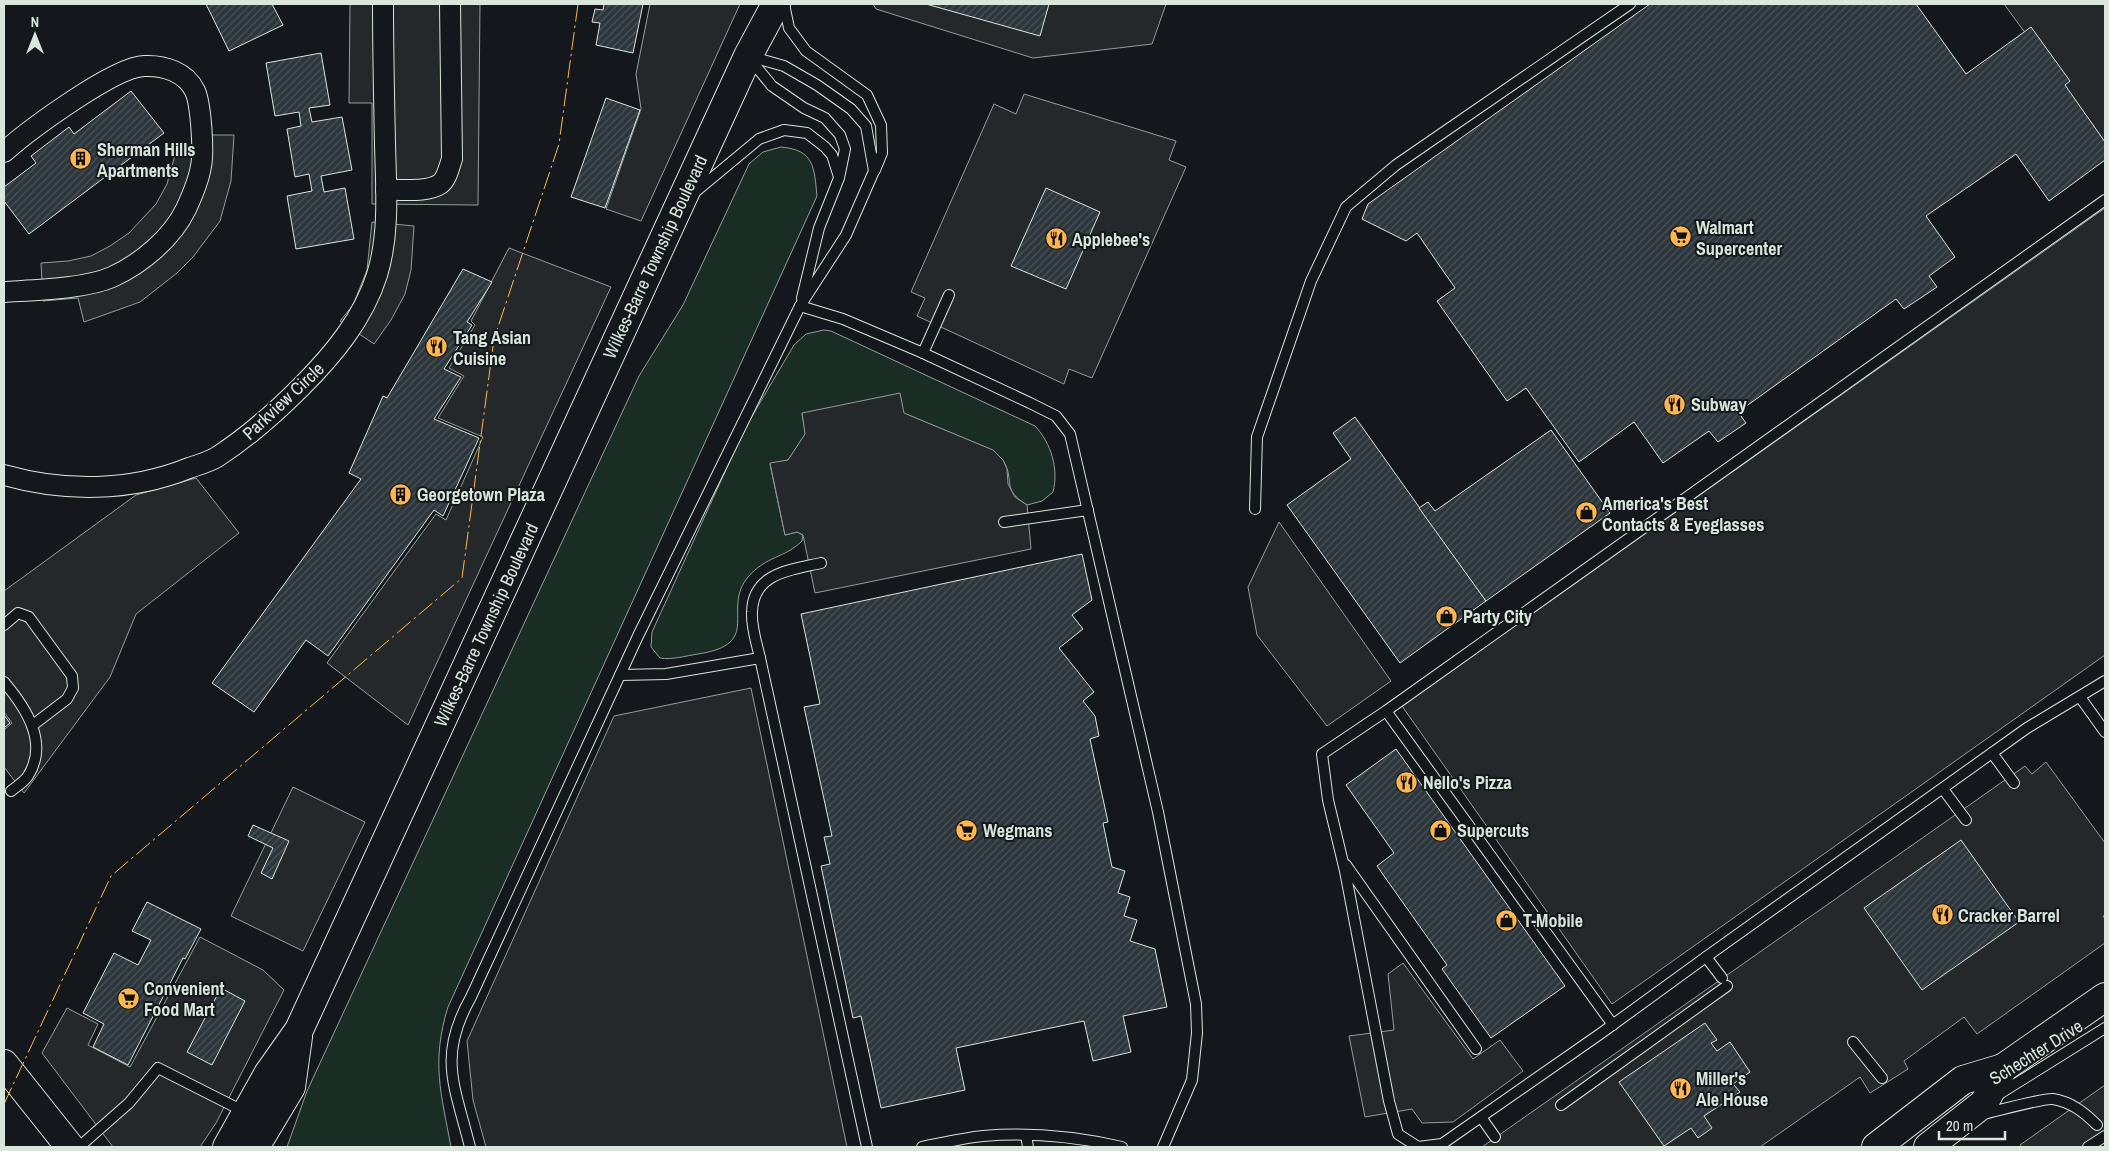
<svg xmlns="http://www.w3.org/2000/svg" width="2109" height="1151" viewBox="0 0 2109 1151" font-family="'Archivo Narrow',sans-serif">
  <defs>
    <pattern id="building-hatch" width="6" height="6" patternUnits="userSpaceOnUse" patternTransform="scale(1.25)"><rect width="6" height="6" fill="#2c363c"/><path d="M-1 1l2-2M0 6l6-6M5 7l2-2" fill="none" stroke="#4a5358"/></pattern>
  </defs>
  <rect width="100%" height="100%" fill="#14181c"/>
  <g fill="#1a2d24" stroke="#939e99">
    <path d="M781 147C815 150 814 168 817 196L448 1007C431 1062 441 1093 451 1147H287L307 1091 639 376 683 305 749 164 763 152Z"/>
    <path d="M824 330 831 331 1035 426C1051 443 1059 469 1053 492L1042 501 1027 505C1001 489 1015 482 1004 462 1001 457 996 454 992 450L903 413 802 414 806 434 788 460 770 464 785 535 797 532 803 535 802 541C785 558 766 556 748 577 721 609 764 644 698 654 685 656 672 660 660 658L651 647 652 632 745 428 794 345 806 334Z"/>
  </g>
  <g fill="#24282b" stroke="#939e99">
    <polygon points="350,4 480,4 478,205 372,204 372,103 349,103"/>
    <polygon points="650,4 740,4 641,221 606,209 641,109 636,74"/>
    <polygon points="873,4 1166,4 1152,44 1033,58 876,9"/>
    <polygon points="2004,4 2105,4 2105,142"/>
    <polygon points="1024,94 1176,141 1169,160 1186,167 1092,378 1069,369 1064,384 917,316 925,298 911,292 994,104 1016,114"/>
    <polygon points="196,135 234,135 231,181 220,221 193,257 177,273 140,302 84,322 78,298 43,301 41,263 68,261 91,256 110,246 129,233 156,204 167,184 177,148 196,148"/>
    <polygon points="2105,208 2105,655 1612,1004 1402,706"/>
    <polygon points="372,222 414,226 411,270 405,294 391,320 374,344 340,321 353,305 367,270"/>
    <polygon points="509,248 611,287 408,725 327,663 436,514 446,520 483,437 438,418 464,376 449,368 475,325 471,321"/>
    <polygon points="900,393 904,413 993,450 1003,460 1007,469 1008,484 1015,497 1027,505 1031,549 815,593 803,535 797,532 785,535 770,463 788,460 805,434 802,413"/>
    <polygon points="196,478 239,533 136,614 110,677 24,793 4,767 4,730 12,723 4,712 4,591 136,495"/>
    <polygon points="1279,522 1391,681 1327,726 1257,635 1248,587"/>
    <polygon points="751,688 847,1147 486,1147 473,1100 467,1041 614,716"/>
    <polygon points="2046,762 2105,843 2105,915 2103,916 2105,919 2105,943 1977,1034 1964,1017 1904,1061 1908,1069 1870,1093 1860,1077 1760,1147 1482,1147 2025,766 2032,774"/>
    <polygon points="293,787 365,822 303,951 231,916"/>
    <polygon points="200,937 263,970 284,990 216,1123 200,1147 113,1147 42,1053 67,1008 98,1024 88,1045 130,1067"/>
    <polygon points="1403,963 1473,1059 1500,1040 1523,1071 1453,1122 1422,1123 1412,1109 1365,1117 1349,1036 1394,1030 1388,974"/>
    <polygon points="2105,1085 2105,1147 2022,1147 2020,1145"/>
  </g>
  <g fill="url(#building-hatch)" stroke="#d8e6dc">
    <polygon points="206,4 272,4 283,25 229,51"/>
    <polygon points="604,4 643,4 633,53 596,45 600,23 592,22 595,9 603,10"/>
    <polygon points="926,4 1049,4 1040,36"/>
    <polygon points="1650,4 1916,4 1966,74 2031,27 2070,81 2065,85 2105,142 2105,160 2049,201 2016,154 1926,216 1955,257 1929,276 1937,287 1904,309 1896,299 1738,412 1746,423 1718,442 1709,431 1663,463 1634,422 1579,462 1526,388 1507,401 1437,301 1455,288 1417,233 1406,241 1362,219 1368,204"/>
    <polygon points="321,53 330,105 309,108 312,122 342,117 352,170 321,176 324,192 345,188 354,239 296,249 287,196 312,191 309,174 295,177 287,129 301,126 299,112 275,116 266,63"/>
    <polygon points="131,91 164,133 29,234 4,201 4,187 36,163 31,156 69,127 74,134"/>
    <polygon points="606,98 640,110 605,208 571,197"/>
    <polygon points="1046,188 1100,212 1066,289 1011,266"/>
    <polygon points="463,269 492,282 467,322 472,325 444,369 461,377 434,419 479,438 443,516 434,510 328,656 306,640 254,712 212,683 361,479 349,473 383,396 387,398"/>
    <polygon points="1355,417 1486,601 1400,663 1287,505 1351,459 1333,433"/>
    <polygon points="1551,430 1610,513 1486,601 1419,508 1428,502 1435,511"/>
    <polygon points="1082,554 1092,600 1072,615 1083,629 1059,648 1094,692 1083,701 1095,716 1099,736 1090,739 1108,822 1103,823 1112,867 1125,871 1118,893 1130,897 1124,916 1137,920 1130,941 1155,949 1167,1007 1123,1016 1131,1052 1093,1061 1084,1021 956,1048 965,1090 881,1108 861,1016 853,1018 821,866 830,864 824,837 832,836 804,707 820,704 801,614"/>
    <polygon points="4,715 10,723 4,728"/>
    <polygon points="1396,749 1565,986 1491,1038 1442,969 1447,965 1377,866 1394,853 1346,785"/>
    <polygon points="253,825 289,841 272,879 261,873 273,848 248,836"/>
    <polygon points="1961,840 2019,922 1922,990 1864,908"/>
    <polygon points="147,902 201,929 185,959 183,958 128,1065 93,1047 104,1024 83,1013 114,953 138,965 151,940 132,931"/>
    <polygon points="221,988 245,1001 212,1065 187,1052"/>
    <polygon points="1705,1023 1717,1040 1711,1043 1717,1051 1730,1042 1750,1072 1733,1084 1740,1092 1704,1116 1712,1128 1698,1138 1691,1128 1664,1146 1619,1082"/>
  </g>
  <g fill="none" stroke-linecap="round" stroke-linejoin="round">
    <defs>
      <g id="lane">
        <polyline points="784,4 789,28 806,51 867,95 881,125 882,153 875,170"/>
        <polyline points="750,59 772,86 804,108 825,118 840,135 845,149 839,178 819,228 802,298"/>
        <polyline points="694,193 759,139 784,130 807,133 825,147 832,155 839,177"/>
        <polyline points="2105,200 1386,711 1322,754 1328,800 1345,871 1389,1101 1398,1134 1418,1147 1442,1144 1600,1034 1706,957 2027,728 2105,681"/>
        <polyline points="800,306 843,319 923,353 1030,403 1056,416 1070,434 1158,812 1196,1004 1197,1033 1192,1080 1163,1147"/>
        <polyline points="923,353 949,295"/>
        <polyline points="1255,509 1257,437 1311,281 1346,207 1396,165 1630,4"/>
        <polyline points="1004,522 1088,510"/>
        <polyline points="4,625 18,613 29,617 72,676 73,688 67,699 33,725"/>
        <path d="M760 658C757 644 751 627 752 612 753 573 790 570 821 563"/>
        <polyline points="620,675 666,674 760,658 867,1147"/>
        <path d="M4 682C26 708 49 743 28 776 24 782 16 787 11 791"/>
        <polyline points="2080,697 2105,732"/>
        <polyline points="1386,711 1613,1025"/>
        <polyline points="1992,753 2014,783"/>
        <polyline points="1943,789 1966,820"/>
        <polyline points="1346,865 1476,1049"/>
        <polyline points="1706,957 1722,978"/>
        <polyline points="1853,1042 1882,1078"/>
        <polyline points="1996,1096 2105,1028"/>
        <polyline points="1561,1105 1727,986"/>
        <path d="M1983 1114C1997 1111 2043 1098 2053 1099 2071 1102 2084 1112 2097 1125"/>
        <polyline points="1481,1117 1495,1137"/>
        <polyline points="1026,1135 1028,1147"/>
        <polyline points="79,1147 129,1103 158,1068 245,1112"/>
        <path d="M470 1147C455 1086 437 1057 471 997L638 636 800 306 846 235 874 171 866 126 851 109 817 85 784 66 749 56"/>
        <path d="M922 1147C942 1143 963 1138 983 1136 1029 1132 1078 1137 1122 1147"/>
        <polyline points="2088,1147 2105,1136"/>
      </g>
      <g id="street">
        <path d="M4 152C29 130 114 67 144 66 164 65 186 72 195 91 201 104 204 152 201 166 199 180 192 196 186 209 172 238 141 264 112 277 85 289 34 290 4 292"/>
        <path d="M386 190C402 189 426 193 440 184 447 179 449 167 452 159L450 4"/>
        <path d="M4 475C64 492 130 492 189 468 198 465 209 462 217 457 248 437 275 413 301 387 333 355 363 319 377 275 390 233 386 187 385 144 384 97 383 50 383 4"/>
      </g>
      <g id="primary">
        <polyline points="4,1064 70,1147"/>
        <polyline points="227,1147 268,1074 299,1030 748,56 776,4"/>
        <polyline points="255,1147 291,1087 298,1037"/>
        <polyline points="1876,1147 1963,1080 2003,1068 2105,997"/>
        <polyline points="1928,1147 1984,1103 2003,1068"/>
      </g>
    </defs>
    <use href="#lane" stroke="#d8e6dc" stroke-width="12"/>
    <use href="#street" stroke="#d8e6dc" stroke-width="22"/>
    <use href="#primary" stroke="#d8e6dc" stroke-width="30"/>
    <use href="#lane" stroke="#14181c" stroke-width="10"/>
    <use href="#street" stroke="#14181c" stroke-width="20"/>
    <use href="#primary" stroke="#14181c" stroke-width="28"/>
    <polyline stroke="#ffb74d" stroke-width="1" stroke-dasharray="18 4 2.5 4" stroke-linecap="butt" points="4,1104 111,876 462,578 494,339 559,144 578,4"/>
  </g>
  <defs>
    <symbol id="building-disc" viewBox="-11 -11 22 22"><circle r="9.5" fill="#ffb74d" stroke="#14181c"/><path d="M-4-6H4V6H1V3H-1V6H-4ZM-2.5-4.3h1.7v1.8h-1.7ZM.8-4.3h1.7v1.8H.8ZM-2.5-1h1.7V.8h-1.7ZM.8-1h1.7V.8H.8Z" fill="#111"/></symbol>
    <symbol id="supermarket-disc" viewBox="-11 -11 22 22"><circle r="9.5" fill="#ffb74d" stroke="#14181c"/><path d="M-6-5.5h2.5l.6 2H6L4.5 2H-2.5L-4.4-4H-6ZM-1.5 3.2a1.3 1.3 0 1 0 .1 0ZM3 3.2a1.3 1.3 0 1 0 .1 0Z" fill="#111"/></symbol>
    <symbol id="restaurant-disc" viewBox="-11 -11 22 22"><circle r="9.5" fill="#ffb74d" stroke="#14181c"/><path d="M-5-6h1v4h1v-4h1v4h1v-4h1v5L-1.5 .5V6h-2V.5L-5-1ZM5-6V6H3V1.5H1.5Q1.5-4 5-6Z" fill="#111"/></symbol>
    <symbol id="shop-disc" viewBox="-11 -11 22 22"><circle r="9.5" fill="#ffb74d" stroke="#14181c"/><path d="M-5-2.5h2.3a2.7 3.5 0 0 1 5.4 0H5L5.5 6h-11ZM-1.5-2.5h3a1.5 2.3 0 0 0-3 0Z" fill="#111"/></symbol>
  </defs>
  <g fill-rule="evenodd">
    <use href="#building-disc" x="68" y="146" width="25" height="25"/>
    <use href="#supermarket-disc" x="1668" y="224" width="25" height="25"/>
    <use href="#restaurant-disc" x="1044" y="226" width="25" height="25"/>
    <use href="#restaurant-disc" x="424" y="334" width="25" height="25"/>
    <use href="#restaurant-disc" x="1662" y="392" width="25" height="25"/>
    <use href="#building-disc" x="388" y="482" width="25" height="25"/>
    <use href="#shop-disc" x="1574" y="500" width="25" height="25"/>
    <use href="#shop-disc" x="1434" y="604" width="25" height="25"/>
    <use href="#restaurant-disc" x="1394" y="770" width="25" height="25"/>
    <use href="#supermarket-disc" x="954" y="818" width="25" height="25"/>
    <use href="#shop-disc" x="1428" y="818" width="25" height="25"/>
    <use href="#restaurant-disc" x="1930" y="902" width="25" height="25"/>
    <use href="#shop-disc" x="1494" y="908" width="25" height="25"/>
    <use href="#supermarket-disc" x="116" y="986" width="25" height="25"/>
    <use href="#restaurant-disc" x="1668" y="1076" width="25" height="25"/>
  </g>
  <g text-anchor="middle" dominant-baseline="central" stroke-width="4" stroke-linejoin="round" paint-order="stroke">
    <g font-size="18" font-weight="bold" fill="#d8e6dc" stroke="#14181c" text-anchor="start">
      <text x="97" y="149">Sherman Hills<tspan x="97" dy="21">Apartments</tspan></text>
      <text x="1696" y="227">Walmart<tspan x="1696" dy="21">Supercenter</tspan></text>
      <text x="1072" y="239">Applebee's</text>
      <text x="453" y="337">Tang Asian<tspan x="453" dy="21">Cuisine</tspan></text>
      <text x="1691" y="404">Subway</text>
      <text x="417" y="494">Georgetown Plaza</text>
      <text x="1602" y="503">America's Best<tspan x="1602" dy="21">Contacts &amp; Eyeglasses</tspan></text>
      <text x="1463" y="616">Party City</text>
      <text x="1423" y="782">Nello's Pizza</text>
      <text x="983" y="830">Wegmans</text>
      <text x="1457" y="830">Supercuts</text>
      <text x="1958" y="915">Cracker Barrel</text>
      <text x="1523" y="920">T-Mobile</text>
      <text x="144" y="988">Convenient<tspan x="144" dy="21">Food Mart</tspan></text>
      <text x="1696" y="1078">Miller's<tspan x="1696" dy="21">Ale House</tspan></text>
    </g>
    <g font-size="18" fill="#d8e6dc" stroke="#14181c">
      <text transform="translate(655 257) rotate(-65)">Wilkes-Barre Township Boulevard</text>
      <text transform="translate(283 401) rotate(-43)">Parkview Circle</text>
      <text transform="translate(486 625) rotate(-65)">Wilkes-Barre Township Boulevard</text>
      <text transform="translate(2036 1052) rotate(-32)">Schechter Drive</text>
    </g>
  </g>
  <rect width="2109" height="1151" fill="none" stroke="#d8e6dc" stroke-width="10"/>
  <g transform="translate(35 35)" stroke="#14181c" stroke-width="4" paint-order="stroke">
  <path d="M0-4L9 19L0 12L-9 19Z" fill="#d8e6dc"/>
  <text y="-8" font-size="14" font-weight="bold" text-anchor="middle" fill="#d8e6dc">N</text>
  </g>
  <path d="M1939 1131v8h66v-8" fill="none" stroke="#d8e6dc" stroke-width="2.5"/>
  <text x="1946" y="1131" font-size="15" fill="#d8e6dc" stroke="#14181c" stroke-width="4" paint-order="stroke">20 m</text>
</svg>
